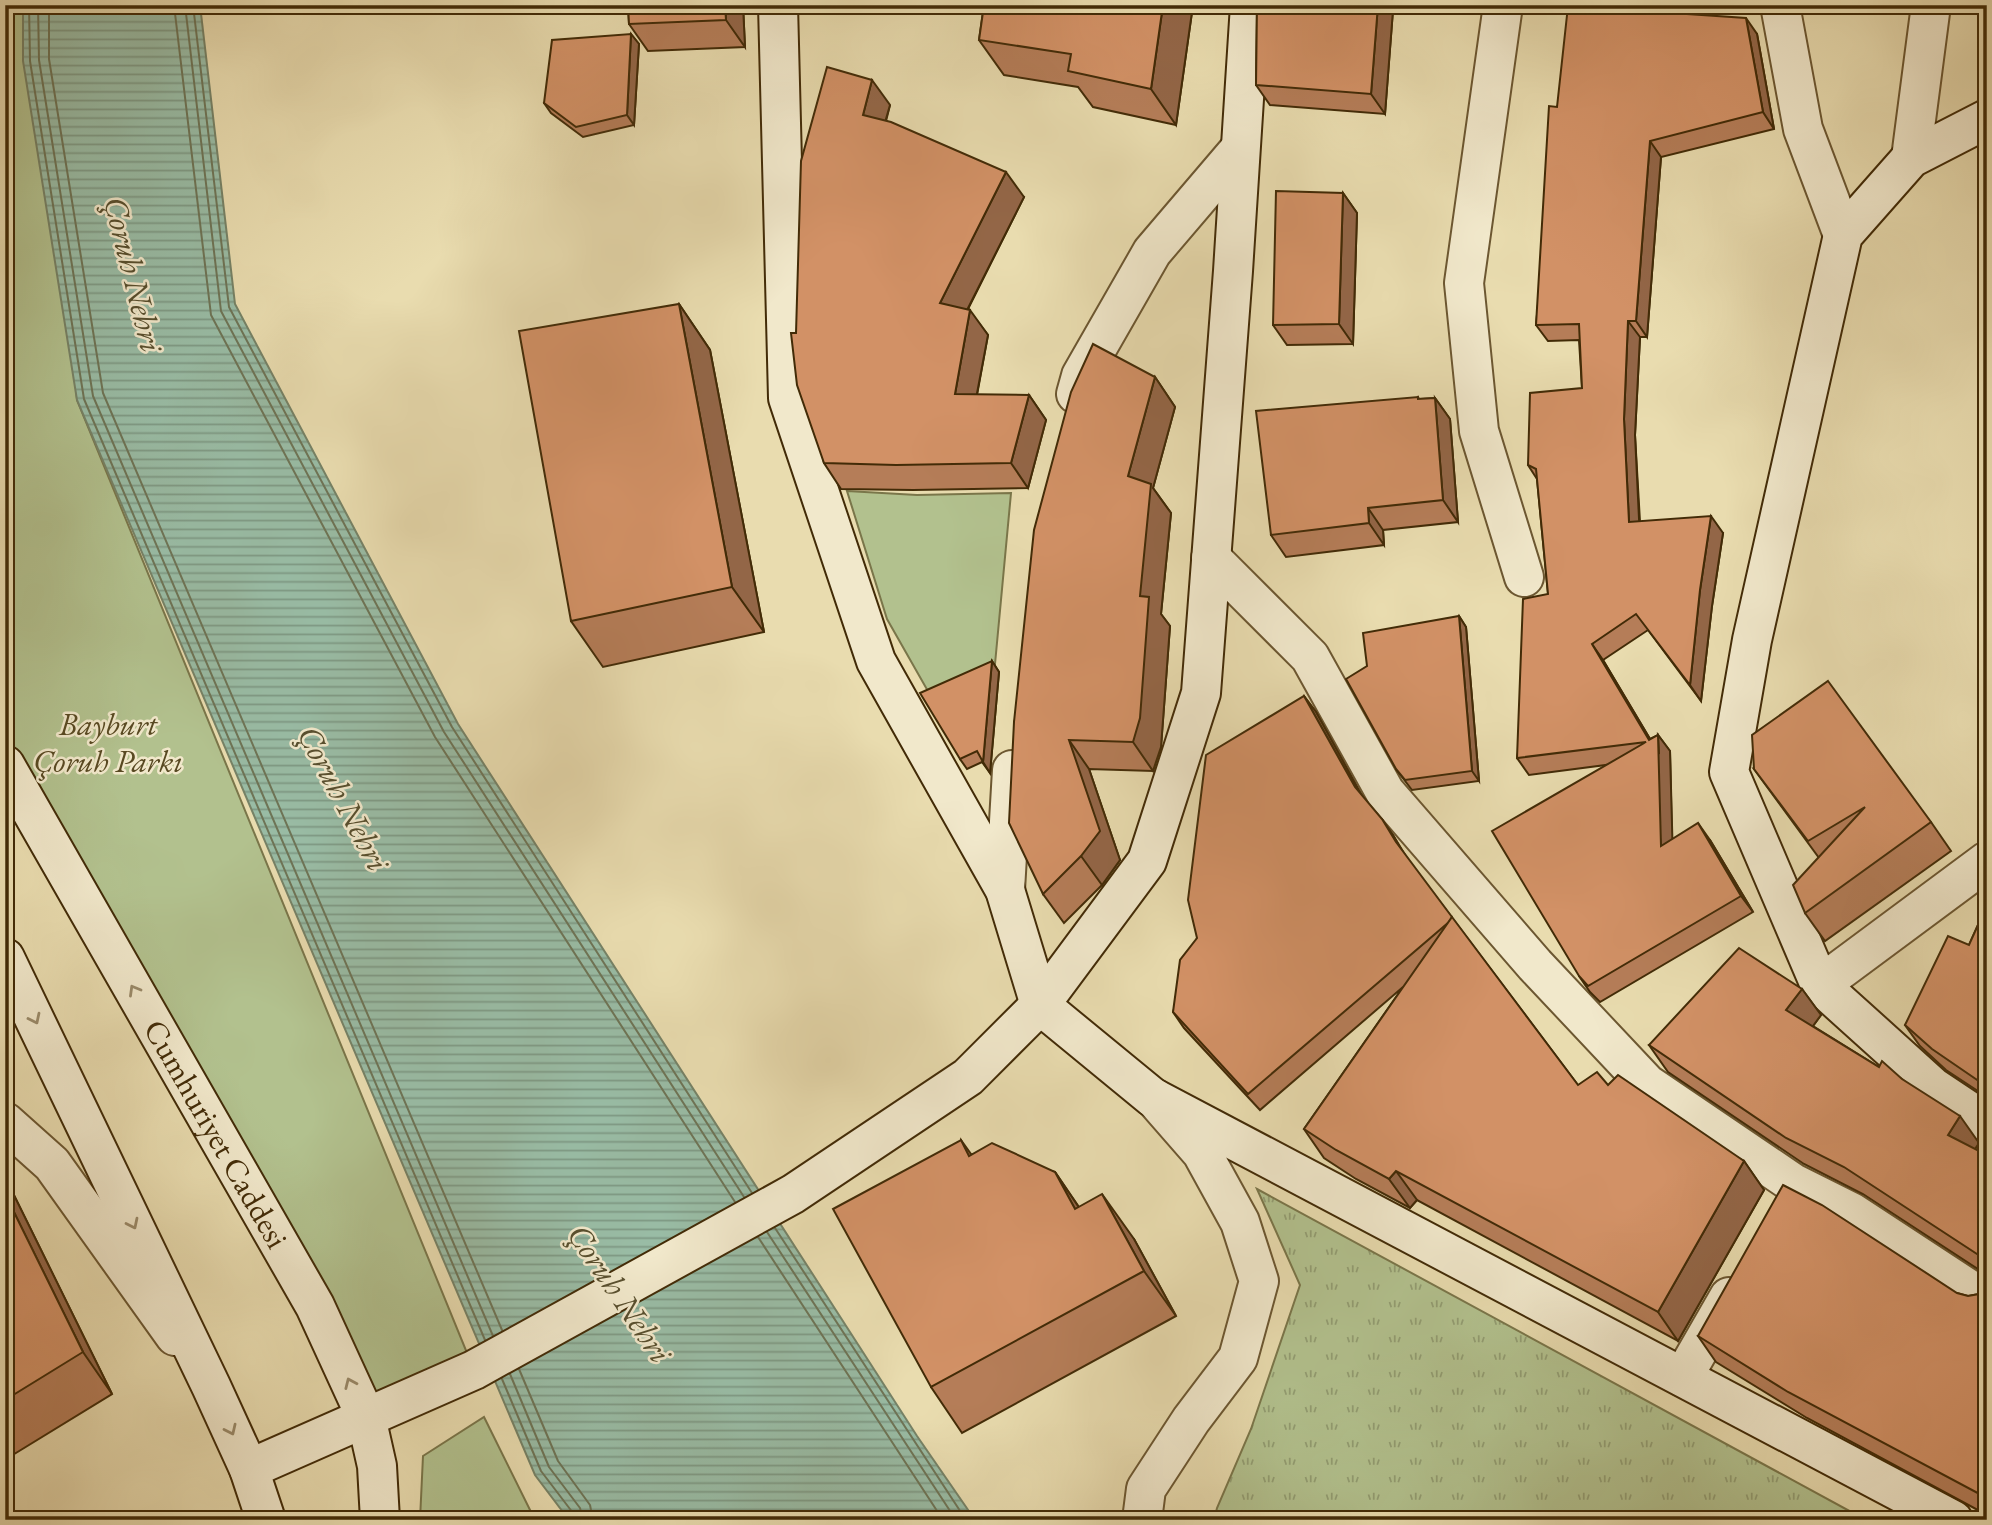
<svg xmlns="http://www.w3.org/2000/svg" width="1992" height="1525" viewBox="0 0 1992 1525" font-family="'EB Garamond',serif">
  <defs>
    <pattern id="grass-tufts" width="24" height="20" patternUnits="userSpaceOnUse" patternTransform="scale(1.75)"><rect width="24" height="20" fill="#b2c18e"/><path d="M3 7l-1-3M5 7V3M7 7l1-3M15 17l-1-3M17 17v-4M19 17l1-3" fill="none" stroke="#929d72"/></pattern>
    <pattern id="water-rules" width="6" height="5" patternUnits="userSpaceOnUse" patternTransform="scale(1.75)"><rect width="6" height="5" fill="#99bca5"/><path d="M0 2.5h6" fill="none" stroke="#7e9984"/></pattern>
  </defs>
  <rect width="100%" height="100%" fill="#e9dcaf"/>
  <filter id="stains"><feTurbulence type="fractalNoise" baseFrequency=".00286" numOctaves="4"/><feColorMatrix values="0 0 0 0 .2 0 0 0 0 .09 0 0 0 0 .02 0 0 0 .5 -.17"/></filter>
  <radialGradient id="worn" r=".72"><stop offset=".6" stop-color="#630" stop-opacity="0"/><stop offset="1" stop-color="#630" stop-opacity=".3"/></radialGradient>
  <polygon fill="url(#grass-tufts)" stroke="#7a764a" stroke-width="2" points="1257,1189 1866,1520 1214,1520 1217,1508 1251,1429 1300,1285"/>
  <g fill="#b2c18e" stroke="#7a764a" stroke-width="2">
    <polygon points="5,5 39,5 77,400 474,1370 366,1417 5,766"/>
    <polygon points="847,491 917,495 1011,493 995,664 929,693 887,619"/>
    <polygon points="484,1417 535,1520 420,1520 423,1456"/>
  </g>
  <polygon fill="url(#water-rules)" stroke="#768266" stroke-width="2" points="23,5 200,5 235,304 458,724 917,1436 975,1520 569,1520 535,1475 77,400 23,61"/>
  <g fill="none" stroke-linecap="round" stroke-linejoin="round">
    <g stroke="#6e7456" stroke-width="2">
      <polyline points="29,5 30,61 84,399 485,1340"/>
      <polyline points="38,5 39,60 93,396 493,1336"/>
      <polyline points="49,5 49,59 103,393 502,1330"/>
      <polyline points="174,5 211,315 435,737 735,1202"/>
      <polyline points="185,5 221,311 444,732 744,1197"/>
      <polyline points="193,5 229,307 452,727 752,1193"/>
      <polyline points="775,1228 966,1520"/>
      <polyline points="767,1232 956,1520"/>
      <polyline points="758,1237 943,1520"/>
      <polyline points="519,1369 558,1461 590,1505 593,1520"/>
      <polyline points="510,1374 549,1467 580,1508 583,1520"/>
      <polyline points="502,1379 541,1471 573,1513 574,1520"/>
    </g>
    <defs>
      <g id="street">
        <polyline points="1503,5 1464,283 1479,431 1524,577"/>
        <polyline points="1780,5 1803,129 1843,235"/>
        <polyline points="1911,158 1931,5"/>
        <polyline points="1076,394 1081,376 1152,252 1239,150"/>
        <polyline points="1211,558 1310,657 1385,792 1535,965 1647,1084 1793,1183 1851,1212 1987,1301"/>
        <polyline points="1005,890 1012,770"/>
        <polyline points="1820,985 1987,861"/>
        <polyline points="5,1122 52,1164 175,1336"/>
        <polyline points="1683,1377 1729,1297"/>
        <polyline points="1142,1520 1146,1489 1191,1420 1238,1358 1259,1281 1240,1222 1202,1153 1154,1098"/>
      </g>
      <g id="secondary">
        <polyline points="778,5 788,398 876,661 1005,890 1040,1005 1152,1097 1953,1520"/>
        <polyline points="1987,119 1911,158 1843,235 1752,640 1729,772 1820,985 1933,1087 1987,1123"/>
        <path id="s1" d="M5 765 315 1306 366 1417 377 1466 380 1520"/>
        <polyline points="5,958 211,1386 249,1469 266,1520"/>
        <polyline points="249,1469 474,1370 793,1194 968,1077 1040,1005 1147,861 1201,693 1233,271 1250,5"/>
      </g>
    </defs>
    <use href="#street" stroke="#6c5731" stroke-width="42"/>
    <use href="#secondary" stroke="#422b07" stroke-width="42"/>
    <use href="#street" stroke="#f1e8cb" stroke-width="38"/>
    <use href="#secondary" stroke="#f1e8cb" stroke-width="38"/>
  </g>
  <g fill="#b57d58" stroke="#422b07" stroke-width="2">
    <polygon points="628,5 743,5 745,47 648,51 629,24"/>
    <polygon points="984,5 1193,5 1176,125 1093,107 1078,87 1004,75 979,40"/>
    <polygon points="1257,5 1390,5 1393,10 1385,114 1270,105 1256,85"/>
    <polygon points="631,34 639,44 634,125 583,137 551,113 544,103"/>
    <polygon points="1757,34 1774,129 1661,157 1647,337 1640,337 1635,435 1640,522 1723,533 1712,606 1701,701 1648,630 1603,660 1650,739 1658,735 1670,751 1672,839 1710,840 1753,912 1600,1002 1590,992 1579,976 1606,765 1529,775 1517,758 1548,594 1537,479 1528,465 1582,388 1579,340 1548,341 1536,325 1557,107"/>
    <polygon points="890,105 886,121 1024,197 968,309 988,335 977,395 1029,395 1046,420 1028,488 913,490 841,489 824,463 796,333"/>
    <polygon points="1343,193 1357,213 1353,344 1287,345 1273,325"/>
    <polygon points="679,304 710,350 764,632 603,667 571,621"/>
    <polygon points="1155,377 1175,407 1153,488 1171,513 1161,614 1170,626 1161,747 1153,771 1089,769 1120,860 1102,885 1064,923 1043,894 1014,722"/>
    <polygon points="1418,397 1419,399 1435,398 1450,419 1458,522 1383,530 1384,545 1286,557 1271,535"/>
    <polygon points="1459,616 1466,627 1479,781 1412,790 1396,769"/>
    <polygon points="992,661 999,672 990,773 982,762 967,769 960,759"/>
    <polygon points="1304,696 1316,712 1361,795 1393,835 1404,854 1578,1085 1608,1085 1744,1161 1764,1190 1678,1341 1417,1200 1410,1208 1356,1179 1324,1158 1304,1129 1403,987 1260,1110 1184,1028 1173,1012 1197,938"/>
    <polygon points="1754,769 1931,822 1951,851 1825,941 1805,913 1819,858"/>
    <polygon points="1987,905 1987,1097 1946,1070 1920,1046 1905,1025 1969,945"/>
    <polygon points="1802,989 1821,1015 1813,1026 1879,1067 1902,1079 1979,1143 1975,1149 1987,1155 1987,1275 1863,1194 1804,1164 1668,1072 1649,1045"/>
    <polygon points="961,1140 971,1154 1055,1172 1079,1207 1134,1239 1176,1316 962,1433 931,1387"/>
    <polygon points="5,1177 112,1394 11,1456 5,1448"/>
    <polygon points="1987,1286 1987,1515 1807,1418 1716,1362 1698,1336 1957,1293 1968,1296 1979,1294"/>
  </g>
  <g fill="#936647" stroke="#422b07" stroke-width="2">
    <polygon points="725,5 743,5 745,47 726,20"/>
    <polygon points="1163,5 1193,5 1176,125 1151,89"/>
    <polygon points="1378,5 1390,5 1393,10 1385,114 1371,94"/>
    <polygon points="1746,18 1757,34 1774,129 1763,112"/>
    <polygon points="631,34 639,44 634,125 627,115"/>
    <polygon points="872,80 890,105 880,140 863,115"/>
    <polygon points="1650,141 1661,157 1647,337 1636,321"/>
    <polygon points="1006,172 1024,197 958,328 940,303"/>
    <polygon points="1343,193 1357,213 1353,344 1339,324"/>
    <polygon points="679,304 710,350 764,632 732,587"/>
    <polygon points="970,310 988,335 972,420 955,394"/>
    <polygon points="1628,321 1640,337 1635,435 1640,539 1629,522 1624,419"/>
    <polygon points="1155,377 1175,407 1153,488 1171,513 1161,614 1170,626 1161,747 1153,771 1133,742 1140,596 1128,476"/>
    <polygon points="1029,395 1046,420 1028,488 1011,463"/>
    <polygon points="1435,398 1450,419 1458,522 1443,500"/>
    <polygon points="1368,508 1383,530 1384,545 1369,523"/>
    <polygon points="1711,516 1723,533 1712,606 1701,701 1690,685 1700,590"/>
    <polygon points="1459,616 1466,627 1479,781 1472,771"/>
    <polygon points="1592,644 1603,660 1659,754 1658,735 1670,751 1673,862 1661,846 1649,740"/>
    <polygon points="992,661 999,672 990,773 983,762"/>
    <polygon points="1304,696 1316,712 1366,803 1355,787"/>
    <polygon points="1069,740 1089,769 1120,860 1102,885 1081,856"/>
    <polygon points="1382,819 1393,835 1407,858 1396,842"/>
    <polygon points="1698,823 1710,840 1753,912 1741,896"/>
    <polygon points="1802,989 1821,1015 1805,1037 1786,1010"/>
    <polygon points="1960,1116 1979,1143 1967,1161 1948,1135"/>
    <polygon points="1744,1161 1764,1190 1678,1341 1658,1312"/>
    <polygon points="1396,1171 1417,1200 1410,1208 1389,1179"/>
    <polygon points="1055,1172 1086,1218 1075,1209"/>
    <polygon points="5,1177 112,1394 83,1352 5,1194"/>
    <polygon points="1102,1194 1134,1239 1176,1316 1144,1271"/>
  </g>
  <g fill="#d29166" stroke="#422b07" stroke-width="2">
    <polygon points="628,5 725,5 726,20 629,24"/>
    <polygon points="984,5 1163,5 1151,89 1068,71 1071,54 979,40"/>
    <polygon points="1257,5 1378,5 1371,94 1256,85"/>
    <polygon points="1979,5 1987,5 1987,48 1984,49"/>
    <polygon points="1568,6 1746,18 1763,112 1650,141 1636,321 1628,321 1624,419 1629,522 1711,516 1700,590 1690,685 1636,614 1592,644 1649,740 1658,735 1661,846 1698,823 1741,896 1588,986 1579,976 1492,831 1646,742 1517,758 1523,599 1548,594 1536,469 1528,465 1530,393 1582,388 1579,324 1536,325 1549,106 1557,107"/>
    <polygon points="631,34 627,115 576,127 544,103 552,40"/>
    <polygon points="827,67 872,80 863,115 891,122 1006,172 940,303 970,310 955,394 1029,395 1011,463 896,465 824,463 797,385 791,333 796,333 801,161"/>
    <polygon points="1276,191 1343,193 1339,324 1273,325"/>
    <polygon points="679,304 732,587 571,621 519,331"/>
    <polygon points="1093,344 1155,377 1128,476 1151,484 1140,596 1149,597 1140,718 1133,742 1069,740 1100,831 1081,856 1043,894 1009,823 1014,722 1034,530 1071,392"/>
    <polygon points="1418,397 1418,399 1435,398 1443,500 1368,508 1369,523 1271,535 1256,411"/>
    <polygon points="1459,616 1472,771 1405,780 1396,769 1346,679 1367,666 1363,633"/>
    <polygon points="992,661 983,762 977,751 960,759 920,693"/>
    <polygon points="1828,681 1931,822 1805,913 1793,885 1865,807 1808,841 1754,769 1752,735"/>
    <polygon points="1304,696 1355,787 1382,819 1396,842 1452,917 1449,922 1248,1094 1173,1012 1180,960 1197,938 1188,900 1206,755"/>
    <polygon points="1987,905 1987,1085 1986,1086 1932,1049 1905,1025 1948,936 1969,945"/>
    <polygon points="1452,917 1578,1085 1597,1072 1608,1085 1618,1075 1744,1161 1658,1312 1396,1171 1389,1179 1336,1150 1304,1129"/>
    <polygon points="1739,948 1802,989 1786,1010 1879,1067 1882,1061 1902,1079 1960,1116 1948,1135 1987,1155 1987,1263 1980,1256 1844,1167 1786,1138 1649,1045"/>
    <polygon points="961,1140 969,1156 992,1143 1055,1172 1075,1209 1102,1194 1144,1271 931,1387 833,1209"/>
    <polygon points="1783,1185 1822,1205 1957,1293 1968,1296 1979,1294 1987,1286 1987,1498 1788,1392 1698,1336"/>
    <polygon points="5,1194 83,1352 5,1400"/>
  </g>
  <defs><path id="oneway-chevron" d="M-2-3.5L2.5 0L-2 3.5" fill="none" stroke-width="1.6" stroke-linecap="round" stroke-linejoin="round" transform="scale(1.75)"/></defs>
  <g stroke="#9a8a69">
    <use href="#oneway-chevron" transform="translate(134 990) rotate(-120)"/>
    <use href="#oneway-chevron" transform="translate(35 1019) rotate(64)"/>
    <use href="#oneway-chevron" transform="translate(133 1224) rotate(64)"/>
    <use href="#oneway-chevron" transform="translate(350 1383) rotate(-114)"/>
    <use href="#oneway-chevron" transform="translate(231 1430) rotate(65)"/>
  </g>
  <g text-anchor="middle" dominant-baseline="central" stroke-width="5" stroke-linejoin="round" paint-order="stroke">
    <g font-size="32" font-style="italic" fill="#584922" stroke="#f1e8cb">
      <text x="108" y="724">Bayburt<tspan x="108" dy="37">Çoruh Parkı</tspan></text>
    </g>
    <g font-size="32" fill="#422b07" stroke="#f1e8cb">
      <text stroke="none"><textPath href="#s1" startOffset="425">Cumhuriyet Caddesi</textPath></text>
    </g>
    <g font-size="33" font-style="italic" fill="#584f2e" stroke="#f1e8cb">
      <text transform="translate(134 274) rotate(76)">Çoruh Nehri</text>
      <text transform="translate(344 798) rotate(62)">Çoruh Nehri</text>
      <text transform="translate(620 1293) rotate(56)">Çoruh Nehri</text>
    </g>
  </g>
  <rect width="1992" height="1525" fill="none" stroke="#e9dcaf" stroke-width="28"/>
  <rect x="7" y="7" width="1978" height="1511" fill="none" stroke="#422b07" stroke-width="3.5"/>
  <rect x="14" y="14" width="1964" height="1497" fill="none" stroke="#422b07" stroke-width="2"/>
  <rect width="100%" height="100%" filter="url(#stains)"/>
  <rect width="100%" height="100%" fill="url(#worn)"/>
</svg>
